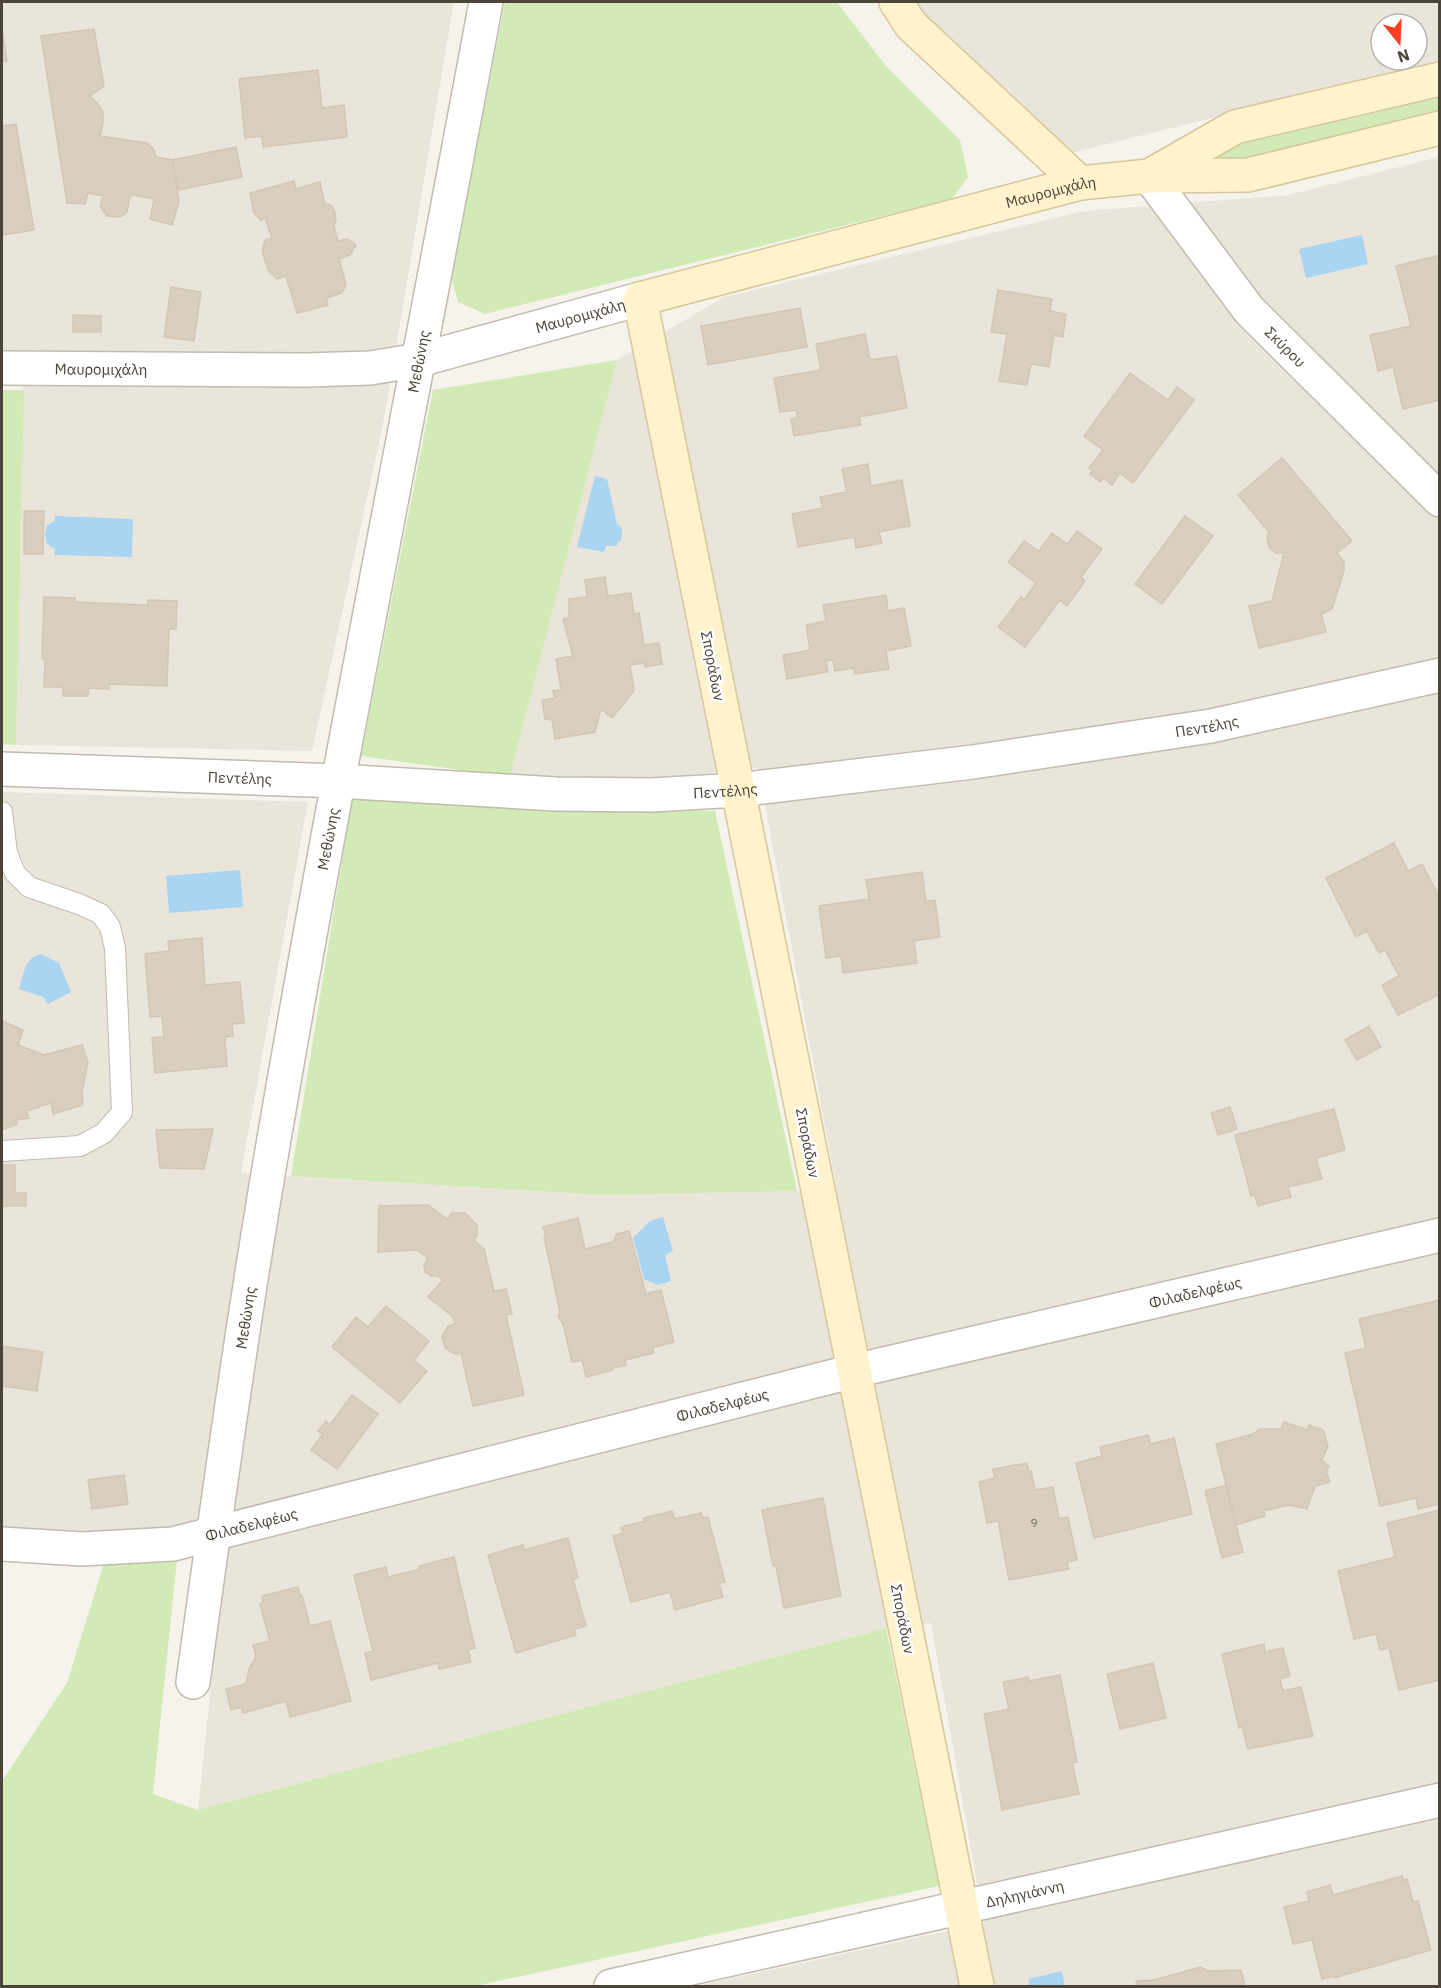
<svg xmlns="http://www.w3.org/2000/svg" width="1441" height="1988" viewBox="0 0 1441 1988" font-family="'IBM Plex Sans',sans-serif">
  <rect width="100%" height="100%" fill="#f6f3ec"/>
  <g fill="#eae5da" fill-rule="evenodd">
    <polygon points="2,2 454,2 384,419 312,751 16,745 24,351 2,350"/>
    <path d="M888 2H1439V62L1062 155ZM1381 24H1417V60H1381Z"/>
    <polygon points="1439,157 1439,1986 697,1986 984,1923 931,1623 886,1628 198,1810 228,1524 181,1533 2,1536 2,792 308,802 241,1173 600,1195 837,1190 758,768 664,777 510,777 617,360 724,297 1084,211 1288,195"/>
  </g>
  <g fill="#d2eab5">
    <polygon points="505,2 837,2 885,65 960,140 968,177 952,199 485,314 458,302 451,278"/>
    <polygon points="1439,96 1439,112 1195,170 1190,156"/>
    <polygon points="617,360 510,777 361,756 433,390"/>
    <polygon points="2,390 24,390 16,745 2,744"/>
    <polygon points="352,799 547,809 715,811 797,1191 600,1195 291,1176"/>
    <polygon points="177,1559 153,1794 198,1810 886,1628 939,1886 475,1986 2,1986 2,1781 67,1683 104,1563"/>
  </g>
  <g fill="#a9d4f2">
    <polygon points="1362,235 1368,264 1306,278 1299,249"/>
    <polygon points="595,476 607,479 617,524 622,528 621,541 617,542 617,546 606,546 604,552 577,547"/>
    <polygon points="55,516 133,519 132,557 54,555 55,549 47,544 45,534 47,525 55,521"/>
    <polygon points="240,870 243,907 169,913 166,876"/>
    <path d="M41 954 59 963 71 992 48 1004 43 997 19 989C24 974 24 958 41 954Z"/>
    <polygon points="663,1217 673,1251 665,1255 671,1281 658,1285 644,1279 633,1238 650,1221"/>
    <polygon points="1062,1971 1065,1986 1030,1986 1028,1979"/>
  </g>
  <g fill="#d8cfc1" stroke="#d3c7b4" stroke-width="1.5">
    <polygon points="2,29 7,61 2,62"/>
    <polygon points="94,29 104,86 90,96 97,103 103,112 103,124 100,136 147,143 154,150 156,157 172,160 179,201 172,225 150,219 154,199 133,195 130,197 127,212 120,217 107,216 100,206 103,196 88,193 85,204 67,203 41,36"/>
    <polygon points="318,70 322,108 344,105 347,137 263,147 262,136 245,138 239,79"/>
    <polygon points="16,124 34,230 2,235 2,126"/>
    <polygon points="236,147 242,177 178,190 172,160"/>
    <polygon points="294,181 296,189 320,182 325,204 331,205 335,212 336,221 334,226 338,241 347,239 356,245 350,255 339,259 346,285 342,293 326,298 328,305 297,313 286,276 277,279 268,270 262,251 265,240 272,238 265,218 261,220 254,213 250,193"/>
    <polygon points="1440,255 1440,400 1403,409 1393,367 1378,371 1370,335 1411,326 1396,266"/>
    <polygon points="171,287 201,292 194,341 164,337"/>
    <polygon points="998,290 1052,299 1050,311 1066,314 1063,337 1054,335 1049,367 1031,364 1027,385 999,381 1007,334 991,332"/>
    <polygon points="800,308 807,347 708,365 701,326"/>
    <polygon points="73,315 101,316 101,332 73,332"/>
    <polygon points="865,334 870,360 897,356 907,408 859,417 861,425 794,436 791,419 798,418 796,410 780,412 774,378 821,370 816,344"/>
    <polygon points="1130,373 1168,400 1177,387 1194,400 1133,483 1120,473 1112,485 1104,478 1100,482 1090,474 1093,470 1089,468 1103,450 1084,436"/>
    <polygon points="1282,458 1352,541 1337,553 1344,562 1344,571 1332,609 1321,614 1326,632 1259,648 1249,606 1272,601 1284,553 1276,553 1269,547 1267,538 1269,532 1238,495"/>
    <polygon points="868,464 871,486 902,480 910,526 879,532 882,543 856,548 854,537 798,547 792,514 823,508 820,497 847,492 842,469"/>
    <polygon points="24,511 44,511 43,554 24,554"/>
    <polygon points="1185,516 1213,536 1162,604 1135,584"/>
    <polygon points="1077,531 1102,549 1081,577 1085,581 1067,606 1060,600 1025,647 998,627 1021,597 1024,600 1036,583 1008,562 1024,541 1039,551 1052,533 1067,544"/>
    <polygon points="605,577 608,596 631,593 634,614 639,613 644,645 659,643 662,664 645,667 644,663 630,665 634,691 612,718 601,709 595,732 555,739 552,720 545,719 542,700 555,698 553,691 561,690 556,659 573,656 563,619 569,618 569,599 587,597 585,580"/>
    <polygon points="886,595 888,611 904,608 911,646 886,651 889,669 855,674 854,668 835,671 833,660 826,661 828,672 787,679 783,655 810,650 806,625 826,621 823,605"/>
    <polygon points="44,597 75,598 75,602 148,605 148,600 177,601 176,629 169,629 167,686 109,684 109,689 89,688 88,696 63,696 63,687 44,687 45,659 42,659"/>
    <polygon points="1394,843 1408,871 1422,864 1440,898 1440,994 1398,1015 1382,985 1399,976 1385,950 1379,953 1367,931 1356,937 1326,878"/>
    <polygon points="922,872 926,901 935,900 940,937 914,941 917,963 843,973 841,956 826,958 819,906 869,899 866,880"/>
    <polygon points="202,938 205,985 240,982 244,1023 232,1024 233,1036 225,1037 227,1066 155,1073 152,1038 164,1037 162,1016 150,1017 145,954 169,951 168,941"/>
    <polygon points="2,1021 23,1030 18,1045 44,1055 82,1045 88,1062 82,1092 83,1105 53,1114 51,1103 26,1111 29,1118 16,1120 17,1124 2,1130"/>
    <polygon points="1369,1026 1381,1047 1357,1060 1345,1040"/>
    <polygon points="1230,1107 1237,1129 1218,1135 1211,1113"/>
    <polygon points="1334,1109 1345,1150 1316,1158 1322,1179 1288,1187 1291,1197 1258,1206 1255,1195 1251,1196 1235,1135"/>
    <polygon points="213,1129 204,1169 160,1168 156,1130"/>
    <polygon points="2,1165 15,1165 15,1193 26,1193 26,1206 2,1206"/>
    <polygon points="428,1205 447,1219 452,1213 465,1213 477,1225 477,1236 474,1240 484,1249 494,1291 506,1289 512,1314 506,1315 524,1395 473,1406 461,1353 455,1354 445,1348 442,1336 448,1326 455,1324 453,1317 428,1297 443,1280 438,1276 432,1276 425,1272 424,1265 428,1258 417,1250 378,1252 379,1206"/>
    <polygon points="578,1218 585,1249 613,1242 617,1234 629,1231 646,1294 661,1290 674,1342 652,1348 654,1353 625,1360 626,1365 613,1368 613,1370 586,1377 582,1360 572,1362 563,1324 558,1317 560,1312 544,1237 546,1236 543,1227"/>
    <polygon points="1440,1300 1440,1504 1418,1509 1416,1498 1380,1506 1345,1353 1366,1348 1359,1319"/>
    <polygon points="386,1306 429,1341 414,1360 427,1371 400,1403 332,1347 356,1317 368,1327"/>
    <polygon points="2,1346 43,1352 37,1391 2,1386"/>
    <polygon points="352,1395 378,1414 337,1469 311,1450 323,1434 318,1431 326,1421 330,1425"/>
    <polygon points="1284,1422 1308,1430 1309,1425 1323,1430 1328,1446 1322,1460 1329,1466 1326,1472 1330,1482 1315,1486 1307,1509 1288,1505 1264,1511 1265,1516 1236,1525 1216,1444 1253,1434 1260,1429 1281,1429"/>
    <polygon points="1148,1435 1151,1444 1174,1438 1192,1514 1094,1538 1076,1463 1102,1456 1100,1447"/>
    <polygon points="1027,1463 1029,1472 1031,1471 1035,1490 1053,1487 1059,1519 1068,1517 1077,1560 1067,1562 1069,1569 1009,1580 998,1521 987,1523 979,1482 995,1478 993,1469"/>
    <polygon points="124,1475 128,1504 92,1509 88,1480"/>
    <polygon points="1226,1485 1243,1552 1222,1558 1205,1491"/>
    <polygon points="823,1498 841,1596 784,1608 776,1566 773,1566 762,1510"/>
    <polygon points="1440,1510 1440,1680 1399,1690 1389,1648 1380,1650 1376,1634 1354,1639 1338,1571 1395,1557 1387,1523"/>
    <polygon points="672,1511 675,1519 701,1513 703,1518 708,1517 725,1582 719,1583 723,1597 675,1610 670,1592 631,1602 613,1536 623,1533 621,1527 645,1521 644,1518"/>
    <polygon points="568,1538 578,1578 573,1579 586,1626 574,1629 576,1635 516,1653 488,1555 523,1545 524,1550"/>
    <polygon points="454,1557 475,1648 468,1650 471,1662 439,1669 438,1663 371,1680 365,1653 373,1651 354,1575 386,1567 388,1577 420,1569 419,1566"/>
    <polygon points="298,1587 300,1595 302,1595 310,1626 330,1621 351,1701 290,1717 286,1701 243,1713 241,1707 231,1710 226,1689 246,1684 249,1669 256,1657 253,1645 270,1641 260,1604 263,1603 262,1596"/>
    <polygon points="1264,1644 1265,1652 1283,1648 1290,1676 1280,1679 1283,1691 1301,1687 1313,1736 1248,1749 1242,1727 1239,1728 1222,1654"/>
    <polygon points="1153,1663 1166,1718 1120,1729 1107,1674"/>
    <polygon points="1060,1675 1077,1762 1072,1763 1079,1794 1002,1810 984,1714 1009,1709 1003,1682 1028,1677 1029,1681"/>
    <polygon points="1402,1876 1403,1880 1407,1879 1413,1902 1418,1901 1431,1950 1334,1978 1334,1976 1322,1979 1312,1940 1293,1944 1284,1907 1309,1901 1307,1892 1330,1885 1333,1895"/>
    <polygon points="1200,1967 1208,1971 1241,1970 1245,1986 1137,1986 1136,1981 1154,1980"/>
  </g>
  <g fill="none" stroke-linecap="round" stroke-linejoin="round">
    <defs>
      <polyline id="lane" points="2,812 7,853 15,873 29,887 79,904 101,914 110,927 115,948 122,1112 104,1133 80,1146 2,1151"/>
      <g id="street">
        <path id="s1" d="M1149 176 1249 310 1440 500"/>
        <path id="s2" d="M2 368 307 370 370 368 419 360 640 299"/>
        <path id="s3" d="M2 769 338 781 556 794 652 795 738 790 973 762 1211 726 1440 675"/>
        <path id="s4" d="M2 1544 82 1549 173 1544 854 1371 1440 1235"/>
        <path id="s5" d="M193 1682C218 1500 243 1319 274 1139 339 759 416 381 486 2"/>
        <path id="s6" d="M611 1986 1440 1800"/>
      </g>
      <g id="secondary">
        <polyline points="896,2 911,25 1080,183"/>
        <polyline points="1151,175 1235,127 1440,79"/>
        <path id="s7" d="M977 1986 640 299 1080 183 1149 176 1248 175 1440 128"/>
      </g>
    </defs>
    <use href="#lane" stroke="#c2bbae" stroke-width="22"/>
    <use href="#street" stroke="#c2bbae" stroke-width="36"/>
    <use href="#secondary" stroke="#d6c79b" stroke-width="36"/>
    <use href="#lane" stroke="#fff" stroke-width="20"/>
    <use href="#street" stroke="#fff" stroke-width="33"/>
    <use href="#secondary" stroke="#fff3cd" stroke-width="33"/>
  </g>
  <g text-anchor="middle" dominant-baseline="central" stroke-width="5" stroke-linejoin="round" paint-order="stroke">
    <g font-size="12" fill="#6e675b">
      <text x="1034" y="1522">9</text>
    </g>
    <g font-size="15" fill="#4b4439" stroke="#fff">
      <text stroke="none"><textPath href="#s7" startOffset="2145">Μαυρομιχάλη</textPath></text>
      <text stroke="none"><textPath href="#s2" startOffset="585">Μαυρομιχάλη</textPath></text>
      <text stroke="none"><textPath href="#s1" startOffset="219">Σκύρου</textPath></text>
      <text stroke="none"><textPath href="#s5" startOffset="1340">Μεθώνης</textPath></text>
      <text stroke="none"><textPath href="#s2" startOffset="99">Μαυρομιχάλη</textPath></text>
      <text transform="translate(713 666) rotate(79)">Σποράδων</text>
      <text stroke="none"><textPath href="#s3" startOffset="1210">Πεντέλης</textPath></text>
      <text stroke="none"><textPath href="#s3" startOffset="238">Πεντέλης</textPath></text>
      <text stroke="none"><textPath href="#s3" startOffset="724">Πεντέλης</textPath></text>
      <text stroke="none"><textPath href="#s5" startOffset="854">Μεθώνης</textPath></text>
      <text transform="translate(808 1143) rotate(79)">Σποράδων</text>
      <text stroke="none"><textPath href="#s4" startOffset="1224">Φιλαδελφέως</textPath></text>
      <text stroke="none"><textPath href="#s5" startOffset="368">Μεθώνης</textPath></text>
      <text stroke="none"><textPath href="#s4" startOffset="738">Φιλαδελφέως</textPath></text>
      <text stroke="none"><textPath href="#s4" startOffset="252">Φιλαδελφέως</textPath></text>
      <text transform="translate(903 1619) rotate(79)">Σποράδων</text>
      <text stroke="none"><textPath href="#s6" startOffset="424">Δηληγιάννη</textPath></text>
    </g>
  </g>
  <rect width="1441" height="1988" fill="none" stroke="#4b4439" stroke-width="6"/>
  <g transform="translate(1399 42) rotate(162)"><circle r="28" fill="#ffffff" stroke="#b7b4b0" stroke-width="1.5"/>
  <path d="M0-4.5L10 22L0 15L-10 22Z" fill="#fc3f1d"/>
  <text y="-9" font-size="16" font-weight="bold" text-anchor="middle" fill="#4b4439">N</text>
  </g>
</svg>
